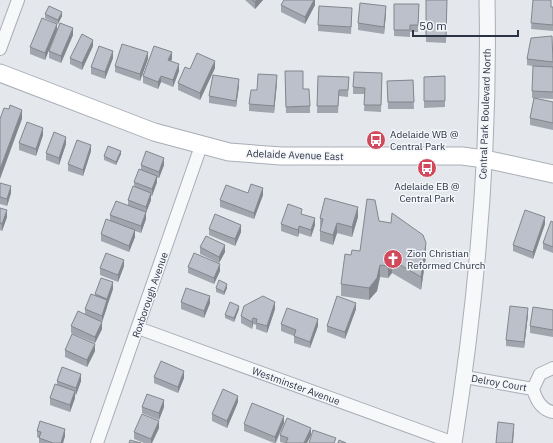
<svg xmlns="http://www.w3.org/2000/svg" width="553" height="443" viewBox="0 0 553 443" font-family="'IBM Plex Sans',sans-serif">
  <rect width="100%" height="100%" fill="#e4e7ec"/>
  <g fill="none" stroke-linecap="round" stroke-linejoin="round">
    <defs>
      <g id="minor">
        <polyline points="0,49 18,0"/>
        <polyline points="138,328 454,443"/>
        <path d="M553 368 540 374 533 389C536 400 541 410 553 412"/>
        <polyline points="465,377 533,389"/>
        <polyline points="97,443 201,146"/>
      </g>
      <path id="tertiary" d="M454 443C477 298 490 146 487 0"/>
      <polyline id="secondary" points="0,73 154,132 229,152 281,156 462,156 485,159 553,174"/>
    </defs>
    <use href="#minor" stroke="#a9aeb7" stroke-width="14"/>
    <use href="#tertiary" stroke="#a9aeb7" stroke-width="17"/>
    <use href="#secondary" stroke="#a9aeb7" stroke-width="19"/>
    <use href="#minor" stroke="#f7f8fa" stroke-width="12"/>
    <use href="#tertiary" stroke="#f7f8fa" stroke-width="15"/>
    <use href="#secondary" stroke="#fff" stroke-width="17"/>
  </g>
  <g fill="#a1a5ae">
    <polygon points="245,0 263,0 255,9"/>
    <polygon points="315,0 315,5 305,24 281,12 281,5"/>
    <polygon points="426,0 447,0 446,43 426,42"/>
    <polygon points="533,0 553,0 551,0 551,7 553,7 553,31 531,29"/>
    <polygon points="394,4 419,4 418,32 410,32 410,37 394,36"/>
    <polygon points="386,13 384,34 358,30 358,23"/>
    <polygon points="45,14 62,16 58,24 45,18"/>
    <polygon points="352,15 351,34 318,31 318,25"/>
    <polygon points="57,30 45,60 30,54 30,47"/>
    <polygon points="73,35 61,63 49,58 49,51"/>
    <polygon points="93,46 82,70 70,64 70,58"/>
    <polygon points="553,56 553,99 535,98 553,102 553,130 530,125 530,118 534,98 532,98 532,91 537,67 527,65 527,59"/>
    <polygon points="113,58 105,79 91,74 91,67"/>
    <polygon points="148,59 140,81 115,72 115,66"/>
    <polygon points="172,59 171,61 179,71 173,87 161,82 158,89 143,83 143,76"/>
    <polygon points="215,68 200,100 178,90 178,83 190,69"/>
    <polygon points="382,73 381,112 364,111 365,94 353,94 353,87"/>
    <polygon points="318,76 349,77 348,97 339,96 338,113 317,113"/>
    <polygon points="445,76 445,107 424,108 424,77"/>
    <polygon points="285,78 303,89 310,106 310,113 286,113"/>
    <polygon points="413,80 414,109 388,109 387,81"/>
    <polygon points="277,82 274,113 249,111 249,104 257,90"/>
    <polygon points="239,86 236,107 209,103 209,96"/>
    <polygon points="43,135 36,156 19,150 19,143"/>
    <polygon points="66,144 59,165 46,160 46,153"/>
    <polygon points="91,151 83,176 68,171 68,164"/>
    <polygon points="121,154 116,165 104,160 104,156"/>
    <polygon points="141,165 164,165 159,178 157,178 157,182 152,196 151,196 151,200 146,212 146,219 141,233 135,231 135,237 129,252 101,241 101,234 110,221 110,215 128,205 128,200 134,186 134,182 141,169"/>
    <polygon points="0,183 11,193 7,206 0,204"/>
    <polygon points="248,193 263,195 254,219 220,207 220,200"/>
    <polygon points="0,208 7,217 2,231 0,230"/>
    <polygon points="302,214 315,225 311,237 299,233 298,237 281,231 281,224"/>
    <polygon points="358,217 352,237 337,233 333,245 320,241 320,231 321,228 320,227 320,218"/>
    <polygon points="379,221 426,256 421,290 392,273 388,278 380,277 377,291 369,300 341,296 341,284 351,255 360,251"/>
    <polygon points="553,222 553,253 543,249 543,243"/>
    <polygon points="545,224 533,259 513,251 513,245"/>
    <polygon points="209,229 241,232 235,246 209,235"/>
    <polygon points="200,247 225,252 219,263 200,254"/>
    <polygon points="124,266 118,282 100,275 100,268"/>
    <polygon points="188,267 220,271 214,284 188,273"/>
    <polygon points="216,288 227,288 224,295 216,292"/>
    <polygon points="113,289 102,322 102,329 95,343 71,333 71,326 85,314 85,309 95,296 95,294"/>
    <polygon points="181,302 210,303 204,318 181,309"/>
    <polygon points="239,309 234,322 225,318 225,315"/>
    <polygon points="275,309 267,333 256,329 256,325 253,324 252,329 241,323 241,316"/>
    <polygon points="356,309 345,339 327,332 327,326"/>
    <polygon points="553,310 553,337 530,333 530,326"/>
    <polygon points="528,315 524,348 506,346 506,340"/>
    <polygon points="281,324 318,326 310,348 294,343 294,336 281,331"/>
    <polygon points="65,350 95,351 87,367 65,357"/>
    <polygon points="154,377 184,378 178,393 154,383"/>
    <polygon points="57,381 81,381 76,395 75,394 75,398 70,412 50,405 50,398 57,385"/>
    <polygon points="238,402 227,428 212,421 212,414"/>
    <polygon points="142,407 164,407 159,420 142,413"/>
    <polygon points="284,423 276,443 274,443 244,431 244,424"/>
    <polygon points="159,428 152,443 144,443 134,439 134,432"/>
    <polygon points="37,431 65,436 63,443 39,443 39,438 37,437"/>
    <polygon points="280,435 311,435 307,443 284,443 280,442"/>
  </g>
  <g fill="#83868d">
    <polygon points="257,0 263,0 255,9 255,2"/>
    <polygon points="314,0 315,0 315,5 305,24 305,17"/>
    <polygon points="386,6 386,13 384,34 384,27"/>
    <polygon points="62,12 62,16 58,24 58,20"/>
    <polygon points="57,24 57,30 45,60 45,53"/>
    <polygon points="73,28 73,35 61,63 61,56"/>
    <polygon points="93,40 93,46 82,70 82,63"/>
    <polygon points="113,51 113,58 105,79 105,72"/>
    <polygon points="148,52 148,59 140,81 140,74"/>
    <polygon points="172,52 172,59 168,67 168,60"/>
    <polygon points="215,61 215,68 200,100 200,93"/>
    <polygon points="179,64 179,71 173,87 173,80"/>
    <polygon points="277,75 277,82 274,113 274,106"/>
    <polygon points="161,76 161,82 158,89 158,82"/>
    <polygon points="239,79 239,86 236,107 236,101"/>
    <polygon points="22,110 22,119 0,179 0,169"/>
    <polygon points="43,128 43,135 36,156 36,149"/>
    <polygon points="66,137 66,144 59,165 59,158"/>
    <polygon points="91,145 91,151 83,176 83,170"/>
    <polygon points="121,151 121,154 116,165 116,162"/>
    <polygon points="164,158 164,165 159,178 159,172"/>
    <polygon points="157,176 157,182 152,196 152,189"/>
    <polygon points="11,186 11,193 7,206 7,199"/>
    <polygon points="263,188 263,195 254,219 254,213"/>
    <polygon points="151,193 151,200 146,213 146,207"/>
    <polygon points="358,207 358,217 352,237 352,227"/>
    <polygon points="7,210 7,217 2,231 2,224"/>
    <polygon points="146,212 146,219 141,233 141,226"/>
    <polygon points="545,217 545,224 533,259 533,252"/>
    <polygon points="315,218 315,225 311,237 311,230"/>
    <polygon points="337,223 337,233 333,245 333,235"/>
    <polygon points="241,225 241,232 235,246 235,239"/>
    <polygon points="299,226 299,233 298,237 298,230"/>
    <polygon points="135,230 135,237 129,252 129,246"/>
    <polygon points="426,243 426,256 421,290 421,277"/>
    <polygon points="225,245 225,252 219,263 219,257"/>
    <polygon points="124,260 124,266 118,282 118,275"/>
    <polygon points="392,260 392,273 388,278 388,266"/>
    <polygon points="220,264 220,271 214,284 214,278"/>
    <polygon points="380,265 380,277 377,291 369,300 369,288"/>
    <polygon points="113,282 113,289 107,306 107,299"/>
    <polygon points="227,284 227,288 224,295 224,292"/>
    <polygon points="210,296 210,303 204,318 204,311"/>
    <polygon points="107,300 107,307 102,322 102,329 95,343 95,337 102,322 102,316"/>
    <polygon points="275,302 275,309 267,333 267,326"/>
    <polygon points="356,303 356,309 345,339 345,332"/>
    <polygon points="239,306 239,309 234,322 234,318"/>
    <polygon points="528,308 528,315 524,348 524,342"/>
    <polygon points="253,318 253,324 252,329 252,322"/>
    <polygon points="318,319 318,326 310,348 310,342"/>
    <polygon points="95,344 95,351 87,367 87,360"/>
    <polygon points="184,371 184,378 178,393 178,387"/>
    <polygon points="81,374 81,381 76,395 76,388"/>
    <polygon points="75,391 75,398 70,412 70,405"/>
    <polygon points="238,396 238,402 227,428 227,421"/>
    <polygon points="164,400 164,407 159,420 159,413"/>
    <polygon points="284,416 284,423 275,443 275,437"/>
    <polygon points="159,421 159,428 152,443 151,443 151,439"/>
    <polygon points="514,424 514,431 513,443 512,443"/>
    <polygon points="311,428 311,435 307,443 304,443"/>
    <polygon points="65,429 65,436 63,443 61,443"/>
  </g>
  <g fill="#bbc0ca" stroke="#83868d">
    <polygon points="252,0 257,0 255,2"/>
    <polygon points="284,0 314,0 305,17 281,5"/>
    <polygon points="426,0 447,0 446,36 426,36"/>
    <polygon points="533,0 551,0 551,7 553,7 553,25 531,23"/>
    <polygon points="360,3 386,6 384,27 358,23"/>
    <polygon points="394,4 419,4 418,25 410,25 410,30 394,30"/>
    <polygon points="49,6 62,12 58,20 45,14"/>
    <polygon points="319,6 352,8 351,27 318,25"/>
    <polygon points="42,18 57,24 45,53 30,47"/>
    <polygon points="60,23 73,28 61,56 49,51"/>
    <polygon points="82,34 93,40 82,63 70,58"/>
    <polygon points="552,36 553,62 527,59 531,38"/>
    <polygon points="122,44 148,52 140,74 115,66"/>
    <polygon points="99,46 113,51 105,72 91,67"/>
    <polygon points="154,46 172,52 168,60 179,64 173,80 161,76 158,82 143,76"/>
    <polygon points="197,53 215,61 200,93 178,83 185,67 190,69"/>
    <polygon points="533,66 553,67 553,92 532,91"/>
    <polygon points="285,71 303,71 303,89 309,89 310,106 286,107"/>
    <polygon points="354,72 382,73 381,105 364,105 365,88 353,87"/>
    <polygon points="258,74 277,75 274,106 249,104 251,90 257,90"/>
    <polygon points="213,75 239,79 236,101 209,96"/>
    <polygon points="318,76 349,77 348,90 339,90 338,106 317,106"/>
    <polygon points="445,76 445,101 424,101 424,77"/>
    <polygon points="413,80 414,102 388,102 387,81"/>
    <polygon points="534,98 553,102 553,123 530,118"/>
    <polygon points="10,105 22,110 0,169 0,119 4,108 9,109"/>
    <polygon points="27,122 43,128 36,149 19,143"/>
    <polygon points="54,132 66,137 59,158 46,153"/>
    <polygon points="77,140 91,145 83,170 68,164"/>
    <polygon points="108,146 121,151 116,162 104,156"/>
    <polygon points="146,151 164,158 159,172 141,165"/>
    <polygon points="139,169 157,176 152,189 134,182"/>
    <polygon points="0,183 11,186 7,199 0,197"/>
    <polygon points="251,184 263,188 254,213 220,200 226,185 248,193"/>
    <polygon points="133,186 151,193 146,207 128,200"/>
    <polygon points="325,198 358,207 352,227 337,223 333,235 320,231 323,219 320,218"/>
    <polygon points="367,199 375,200 379,221 391,223 392,213 423,235 426,243 421,277 392,260 388,266 380,265 377,278 369,288 341,284 345,254 351,255 352,250 360,251"/>
    <polygon points="116,201 146,212 141,226 110,215"/>
    <polygon points="288,204 302,209 301,214 315,218 311,230 299,226 298,230 281,224"/>
    <polygon points="0,208 7,210 2,224 0,223"/>
    <polygon points="525,210 545,217 533,252 513,245"/>
    <polygon points="215,214 241,225 235,239 209,229"/>
    <polygon points="106,219 135,230 129,246 101,234"/>
    <polygon points="551,221 553,222 553,247 543,243"/>
    <polygon points="206,236 225,245 219,257 200,247"/>
    <polygon points="106,253 124,260 118,275 100,268"/>
    <polygon points="194,253 220,264 214,278 188,267"/>
    <polygon points="101,278 113,282 107,299 95,294"/>
    <polygon points="219,280 227,284 224,292 216,288"/>
    <polygon points="186,288 210,296 204,311 181,302"/>
    <polygon points="91,294 107,300 102,316 85,309"/>
    <polygon points="263,296 275,302 267,326 256,323 257,319 253,318 252,322 241,316 244,306"/>
    <polygon points="337,296 356,303 345,332 327,326"/>
    <polygon points="230,302 239,306 234,318 225,315"/>
    <polygon points="510,306 528,308 524,342 506,340"/>
    <polygon points="533,307 553,310 553,330 530,326"/>
    <polygon points="287,308 318,319 310,342 294,336 296,330 281,324"/>
    <polygon points="78,311 102,322 95,337 71,326"/>
    <polygon points="72,334 95,344 87,360 65,350"/>
    <polygon points="161,361 184,371 178,387 154,377"/>
    <polygon points="62,367 81,374 76,388 57,381"/>
    <polygon points="55,384 75,391 70,405 50,398"/>
    <polygon points="223,389 238,396 227,421 212,414"/>
    <polygon points="147,394 164,400 159,413 142,407"/>
    <polygon points="252,403 284,416 275,437 244,424"/>
    <polygon points="142,414 159,421 151,439 134,432"/>
    <polygon points="287,418 311,428 304,443 286,443 288,438 280,435"/>
    <polygon points="40,421 65,429 61,443 53,443 39,438 41,432 37,431"/>
    <polygon points="498,422 514,424 512,443 496,443"/>
    <polygon points="313,430 336,438 334,443 309,443"/>
    <polygon points="130,440 141,443 129,443"/>
    <polygon points="339,440 346,443 338,443"/>
  </g>
  <defs>
    <symbol id="bus-disc" viewBox="-11 -11 22 22"><circle r="9.5" fill="#d1495b" stroke="#f4f6f9"/><path d="M-5-6H5V4H4V6H2V4H-2V6H-4V4H-5ZM-3.5-4V0h7V-4ZM-3.5 1.2v1.5H-2V1.2ZM2 1.2v1.5H3.5V1.2Z" fill="#fff"/></symbol>
    <symbol id="church-disc" viewBox="-11 -11 22 22"><circle r="9.5" fill="#d1495b" stroke="#f4f6f9"/><path d="M-1.2-6h2.4v3.5h3.3v2.4h-3.3V6h-2.4V-.1h-3.3v-2.4h3.3Z" fill="#fff"/></symbol>
  </defs>
  <g fill-rule="evenodd">
    <use href="#bus-disc" x="365" y="129" width="22" height="22"/>
    <use href="#bus-disc" x="416" y="157" width="22" height="22"/>
    <use href="#church-disc" x="382" y="248" width="22" height="22"/>
  </g>
  <g text-anchor="middle" dominant-baseline="central" stroke-width="3" stroke-linejoin="round" paint-order="stroke">
    <g font-size="10" fill="#2b3445" stroke="#f4f6f9">
      <text transform="translate(485 114) rotate(-88)">Central Park Boulevard North</text>
      <text transform="translate(295 155) rotate(2)">Adelaide Avenue East</text>
      <text transform="translate(150 295) rotate(-71)">Roxborough Avenue</text>
      <text transform="translate(499 383) rotate(10)">Delroy Court</text>
      <text transform="translate(296 386) rotate(20)">Westminster Avenue</text>
    </g>
    <g font-size="10" fill="#2b3445" stroke="#f4f6f9" text-anchor="start">
      <text x="390" y="134">Adelaide WB @<tspan x="390" dy="12">Central Park</tspan></text>
      <text x="427" y="186" text-anchor="middle">Adelaide EB @<tspan x="427" dy="12">Central Park</tspan></text>
      <text x="407" y="253">Zion Christian<tspan x="407" dy="12">Reformed Church</tspan></text>
    </g>
  </g>
  <path d="M413 30v6h105v-6" fill="none" stroke="#2b3445" stroke-width="2"/>
  <text x="419" y="30" font-size="12" fill="#2b3445" stroke="#f4f6f9" stroke-width="3" paint-order="stroke">50 m</text>
</svg>
